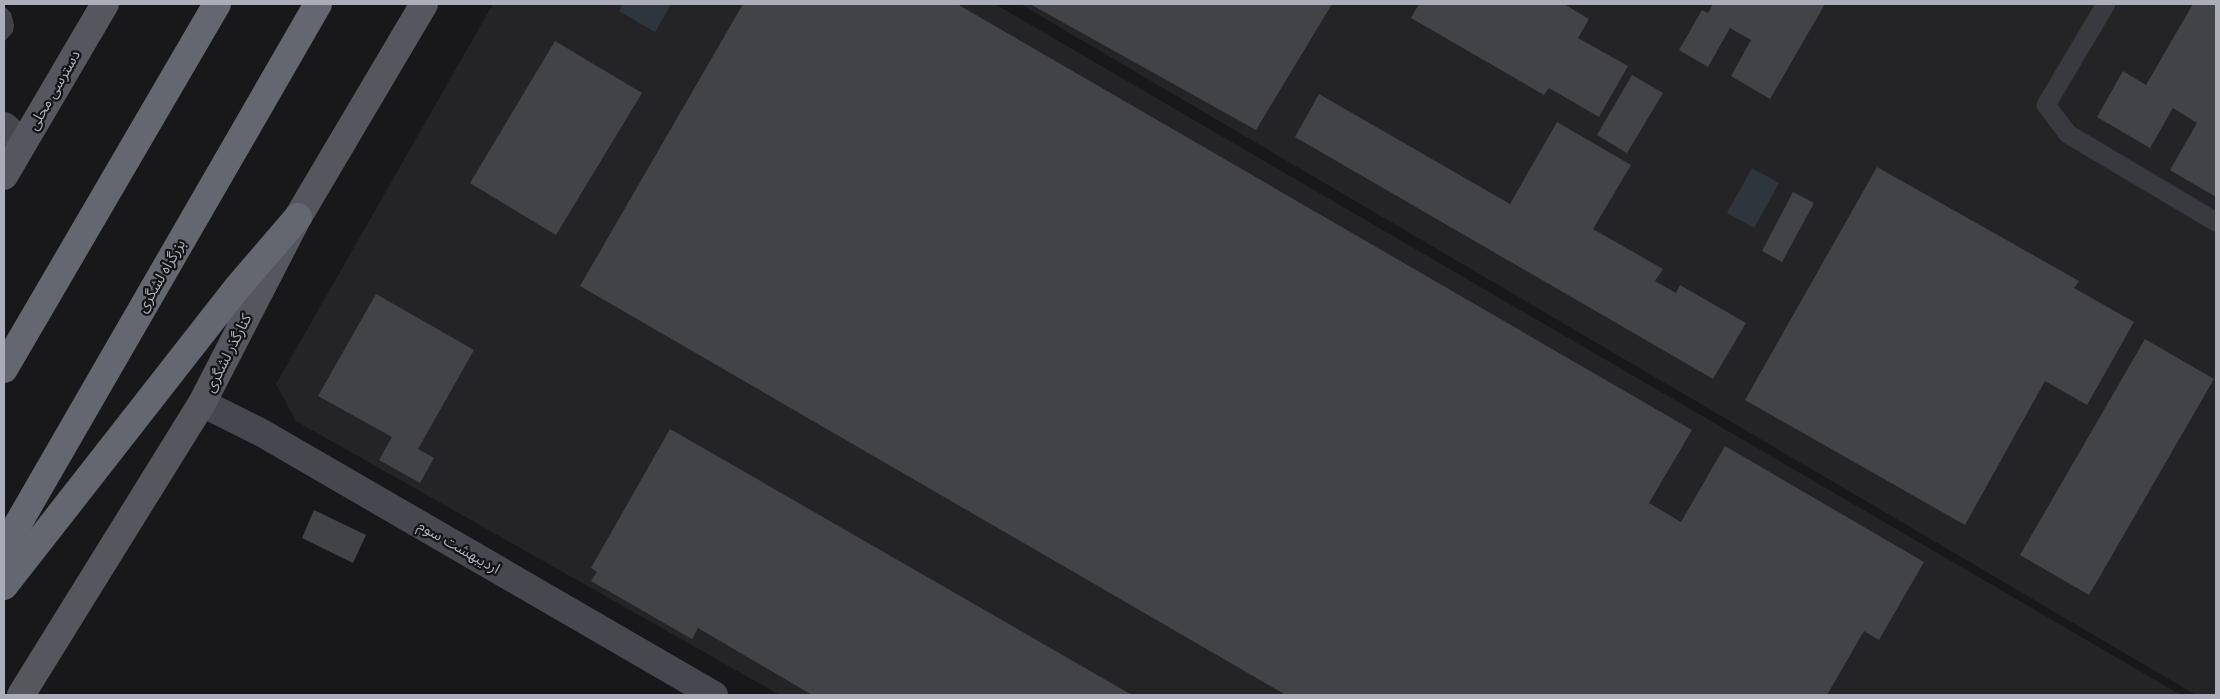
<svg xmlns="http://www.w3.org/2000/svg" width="2220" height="699" viewBox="0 0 2220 699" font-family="Figtree,'Noto Sans Arabic',sans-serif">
  <rect width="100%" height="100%" fill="#18181a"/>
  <g fill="#242427">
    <polygon points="493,4 995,4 2181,695 780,695 296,421 276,384"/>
    <polygon points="1020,4 2216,4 2216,695 2196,695"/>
  </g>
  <g fill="#2e363d">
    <polygon points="623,4 671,4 655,32 619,11"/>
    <polygon points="1752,168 1779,183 1754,228 1727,213"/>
  </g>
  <g fill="#424347">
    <polygon points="743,4 957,4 1692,430 1649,503 1681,522 1725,446 1924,562 1879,640 1864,631 1827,695 1286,695 580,286"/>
    <polygon points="1030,4 1332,4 1256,130"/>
    <polygon points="1419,4 1564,4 1589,19 1578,38 1628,66 1599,117 1549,88 1544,95 1411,18"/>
    <polygon points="1713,4 1825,4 1770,99 1731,76 1751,40 1730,28 1708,67 1679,50 1702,10 1708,13"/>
    <polygon points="2193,4 2216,4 2216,197 2170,170 2197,123 2173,108 2150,148 2097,117 2123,71 2146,85"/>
    <polygon points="4,6 11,13 14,25 13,32 4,42"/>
    <polygon points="555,41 642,93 556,235 470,183"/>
    <polygon points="1632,75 1663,93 1627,153 1597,135"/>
    <polygon points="1319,94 1510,204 1557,122 1631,165 1593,229 1663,269 1655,281 1676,293 1680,285 1746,323 1713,379 1295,137"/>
    <polygon points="1877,167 2079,281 2074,288 2134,322 2087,405 2045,381 1965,525 1745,400"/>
    <polygon points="1793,192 1814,203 1782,262 1762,251"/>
    <polygon points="376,294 474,350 418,449 434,458 420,483 379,460 392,437 318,396"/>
    <polygon points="2145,339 2214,379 2089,595 2020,555"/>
    <polygon points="670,429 1132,695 812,695 698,628 692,639 591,581 597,572 591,568"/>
    <polygon points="314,510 366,535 353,563 302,538"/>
  </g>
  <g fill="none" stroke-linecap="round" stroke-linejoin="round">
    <polyline stroke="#393a3f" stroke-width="19" points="2106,4 2046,105 2068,134 2216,222"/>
    <g stroke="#47484f" stroke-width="28">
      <polyline points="4,126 23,142"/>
      <polyline points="202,403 262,433 714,695"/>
    </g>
    <g stroke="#55565e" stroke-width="28">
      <polyline points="4,176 105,4"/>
      <polyline points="21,695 202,403 298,217 424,4"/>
    </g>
    <g stroke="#656770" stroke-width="28">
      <polyline points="4,369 217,4"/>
      <polyline points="4,548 318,4"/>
      <polyline points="4,586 237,288 298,217"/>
    </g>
  </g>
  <g text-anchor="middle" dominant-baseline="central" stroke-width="4.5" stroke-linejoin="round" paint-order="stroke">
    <g font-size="15" fill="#abaeb9" stroke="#131315">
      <text transform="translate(54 90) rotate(-60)">دسترسی محلی</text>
      <text transform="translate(161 276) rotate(-60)">بزرگراه لشگری</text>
      <text transform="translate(228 353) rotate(-63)">کنارگذر لشگری</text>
      <text transform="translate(459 547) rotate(30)">اردیبهشت سوم</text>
    </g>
  </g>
  <rect width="2220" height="699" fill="none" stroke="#abaeb9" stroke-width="10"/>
</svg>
